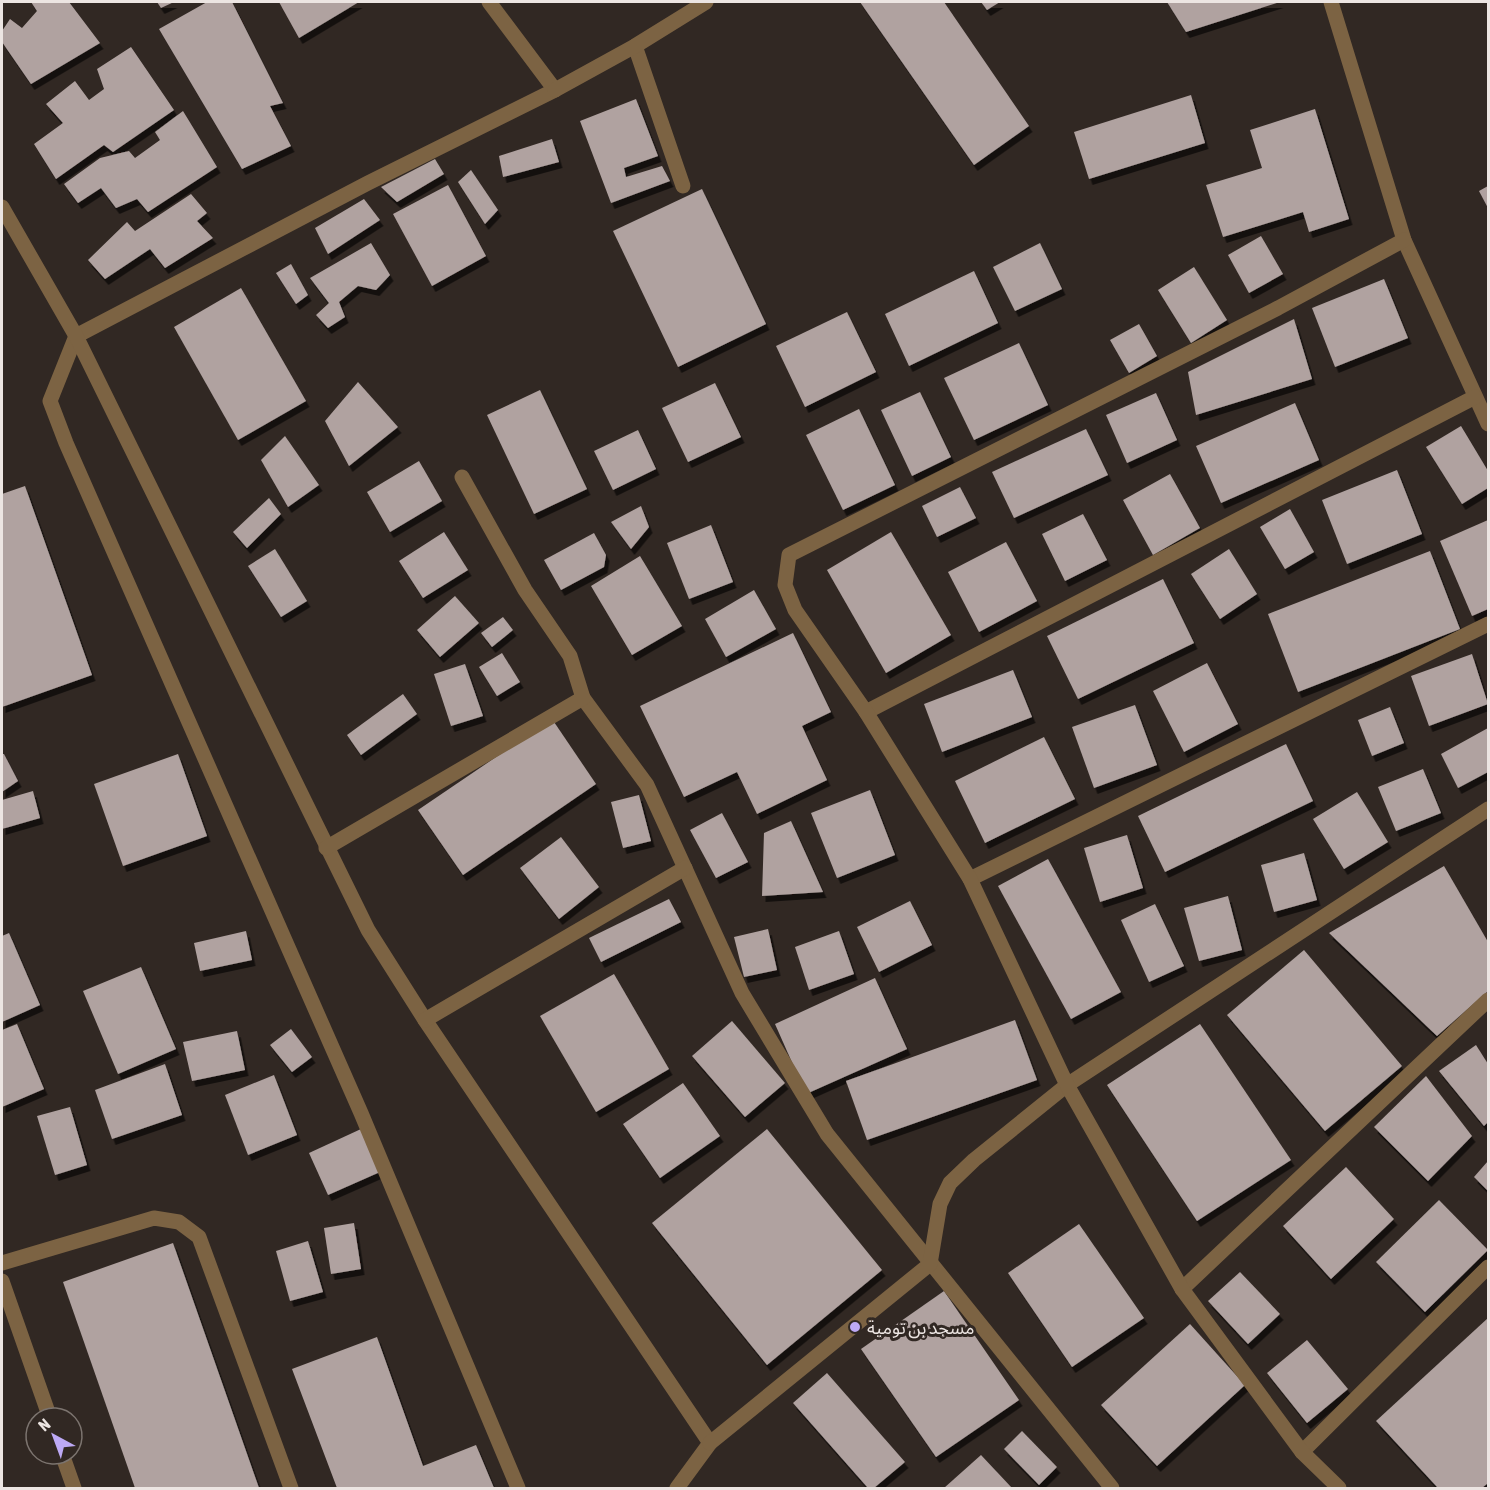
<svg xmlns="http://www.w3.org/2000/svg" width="1490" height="1490" viewBox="0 0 1490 1490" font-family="'Asap Condensed','Noto Sans Arabic',sans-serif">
  <defs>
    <filter id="shadow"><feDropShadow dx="3.5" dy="6" stdDeviation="0" flood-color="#0009"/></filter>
  </defs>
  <rect width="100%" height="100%" fill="#312823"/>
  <g fill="#b0a2a0" filter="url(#shadow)">
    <polygon points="31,2 69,2 100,43 31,84 2,42 2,31 10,19 22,28 37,11"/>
    <polygon points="157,2 174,2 161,8"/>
    <polygon points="207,2 232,2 283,103 270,106 291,146 242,169 159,29"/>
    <polygon points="279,2 359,2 299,38"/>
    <polygon points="860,2 944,2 1029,126 974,165"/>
    <polygon points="981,2 1000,2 987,10"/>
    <polygon points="1167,2 1280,2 1186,32"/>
    <polygon points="131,47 174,110 113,152 104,145 56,179 34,144 63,123 46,104 75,81 89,100 104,89 97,69"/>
    <polygon points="1191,95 1205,143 1089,179 1074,132"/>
    <polygon points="636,99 658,156 624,168 626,177 662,166 670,181 611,203 580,121"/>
    <polygon points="1315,109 1349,219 1309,232 1303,212 1223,237 1206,185 1262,168 1250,130"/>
    <polygon points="183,111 217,167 148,212 137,199 116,208 101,188 78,203 64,184 100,158 129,151 135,158 160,140 155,132"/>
    <polygon points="552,139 559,162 503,177 499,156"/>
    <polygon points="435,159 444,174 397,202 381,187"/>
    <polygon points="471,170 498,210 485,224 458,182"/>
    <polygon points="448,185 486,256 432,286 393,214"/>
    <polygon points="1488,186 1488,208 1479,191"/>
    <polygon points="702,189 766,324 678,367 613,231"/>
    <polygon points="191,194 207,213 197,221 213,238 165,268 150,249 105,279 88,260 127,222 135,231"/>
    <polygon points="364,199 380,220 328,254 315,228"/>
    <polygon points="1261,236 1283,274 1249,293 1228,255"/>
    <polygon points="371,243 390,275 376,290 358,286 339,302 345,317 328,328 316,315 329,303 310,278"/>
    <polygon points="1040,243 1062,289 1015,311 993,267"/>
    <polygon points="291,264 308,295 296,304 276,273"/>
    <polygon points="1194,267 1227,320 1191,343 1158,290"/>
    <polygon points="974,271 998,323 909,366 885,314"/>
    <polygon points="1384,279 1408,338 1335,367 1312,308"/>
    <polygon points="241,288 306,401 238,440 174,327"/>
    <polygon points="847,312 876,372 805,407 776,346"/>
    <polygon points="1294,319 1312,379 1196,415 1188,372"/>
    <polygon points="1139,324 1157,356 1129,373 1110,340"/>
    <polygon points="1019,343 1048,405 974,440 944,378"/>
    <polygon points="358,382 398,427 349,466 325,421"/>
    <polygon points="715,383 741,437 688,462 662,408"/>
    <polygon points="540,390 587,489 534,514 487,415"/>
    <polygon points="920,392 951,457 912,476 881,410"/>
    <polygon points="1156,393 1177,440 1127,463 1106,415"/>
    <polygon points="1295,403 1319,460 1221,503 1196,446"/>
    <polygon points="859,409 895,485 843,510 806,435"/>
    <polygon points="1461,426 1488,471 1488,488 1462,504 1426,447"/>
    <polygon points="1086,429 1108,475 1014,518 992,472"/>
    <polygon points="638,430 656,469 613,490 594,451"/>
    <polygon points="285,436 319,485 288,507 261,460"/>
    <polygon points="419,461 442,501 390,532 367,492"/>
    <polygon points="1397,470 1422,534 1347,564 1322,500"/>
    <polygon points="1170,474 1200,528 1153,555 1123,500"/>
    <polygon points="25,486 92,675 2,707 2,494"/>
    <polygon points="960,487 976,518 937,537 922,506"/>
    <polygon points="269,498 281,514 247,548 233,532"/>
    <polygon points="641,506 649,527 631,549 611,522"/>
    <polygon points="1290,509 1314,552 1285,569 1260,527"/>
    <polygon points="1083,514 1107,560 1065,581 1042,534"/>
    <polygon points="1488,520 1488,609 1472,616 1440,541"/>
    <polygon points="711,525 733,582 689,599 667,543"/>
    <polygon points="444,532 468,570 423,598 399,561"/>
    <polygon points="891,532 951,635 886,673 827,570"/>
    <polygon points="594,533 606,555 604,567 561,590 544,560"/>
    <polygon points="1006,542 1037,601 979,632 948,572"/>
    <polygon points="275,549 307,601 281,617 248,566"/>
    <polygon points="1229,549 1257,594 1220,619 1191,574"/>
    <polygon points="1430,551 1460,629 1298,692 1268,614"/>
    <polygon points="640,556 682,626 632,655 591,586"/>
    <polygon points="1163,579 1194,643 1078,699 1047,636"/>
    <polygon points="754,590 776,629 726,657 705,619"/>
    <polygon points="455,596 479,623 440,657 417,630"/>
    <polygon points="503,617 513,630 492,647 481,633"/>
    <polygon points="793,633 831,712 802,726 827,780 757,814 737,772 684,797 640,706"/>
    <polygon points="502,653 520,682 497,696 479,667"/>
    <polygon points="1472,654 1488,704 1429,726 1411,676"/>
    <polygon points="1207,663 1238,724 1184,752 1153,691"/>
    <polygon points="465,664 483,716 451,726 434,674"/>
    <polygon points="1013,670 1032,717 942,752 924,704"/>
    <polygon points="403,694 417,714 361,755 347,735"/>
    <polygon points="1135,705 1157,765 1094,788 1072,727"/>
    <polygon points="1390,707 1404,743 1372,756 1358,720"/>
    <polygon points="552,719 596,784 463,875 418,810"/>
    <polygon points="1488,728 1488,772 1458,788 1441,754"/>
    <polygon points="1044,737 1075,799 985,843 955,781"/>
    <polygon points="1286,744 1313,801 1165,872 1138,816"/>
    <polygon points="2,754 4,754 18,781 2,792"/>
    <polygon points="178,754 207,836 123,866 94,784"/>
    <polygon points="1423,769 1441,813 1396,831 1378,787"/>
    <polygon points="870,790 895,855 837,878 811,813"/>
    <polygon points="33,791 40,818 2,829 2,800"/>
    <polygon points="1357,792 1388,842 1344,869 1313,819"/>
    <polygon points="639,795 651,841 623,848 611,802"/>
    <polygon points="722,813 748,862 716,878 690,830"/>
    <polygon points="791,821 823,892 762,896 764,833"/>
    <polygon points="1127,835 1143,888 1100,902 1084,848"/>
    <polygon points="561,837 599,887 559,919 520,868"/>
    <polygon points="1304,853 1317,900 1274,912 1261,865"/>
    <polygon points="1048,859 1121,992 1071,1019 998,886"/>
    <polygon points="1444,866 1488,942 1488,991 1437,1036 1329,933"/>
    <polygon points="1228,896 1242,950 1199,961 1184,908"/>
    <polygon points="669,899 681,922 601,962 589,938"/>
    <polygon points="910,901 932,945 879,972 857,927"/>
    <polygon points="1155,904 1184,966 1149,982 1121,920"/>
    <polygon points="768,929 777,970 744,977 734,937"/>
    <polygon points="246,931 252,960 200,971 194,943"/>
    <polygon points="839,931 854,974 809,990 795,947"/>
    <polygon points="9,933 40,1005 2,1022 2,936"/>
    <polygon points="1304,950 1402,1066 1325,1131 1227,1015"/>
    <polygon points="141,967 176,1049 118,1074 83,991"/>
    <polygon points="614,974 669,1069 596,1112 540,1016"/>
    <polygon points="875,978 907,1049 806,1094 775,1024"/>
    <polygon points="1015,1020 1037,1080 867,1140 846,1081"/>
    <polygon points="732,1021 785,1083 745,1117 692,1056"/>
    <polygon points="17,1024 44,1089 2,1107 2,1030"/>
    <polygon points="1200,1024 1291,1160 1197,1221 1107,1085"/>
    <polygon points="291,1029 312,1057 292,1072 270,1045"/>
    <polygon points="237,1031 245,1070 192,1081 183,1042"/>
    <polygon points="1476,1045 1488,1064 1488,1122 1484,1126 1439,1071"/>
    <polygon points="165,1064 182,1115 112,1139 95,1090"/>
    <polygon points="274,1075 297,1135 248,1155 225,1095"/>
    <polygon points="1426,1076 1472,1136 1428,1181 1374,1127"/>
    <polygon points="683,1083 720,1136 660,1178 623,1124"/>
    <polygon points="70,1107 87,1165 55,1175 37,1116"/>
    <polygon points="361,1129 380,1172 328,1195 309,1153"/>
    <polygon points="767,1129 882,1270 767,1365 652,1223"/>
    <polygon points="1488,1161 1488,1191 1474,1177"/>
    <polygon points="1346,1167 1394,1219 1331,1279 1283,1226"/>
    <polygon points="1439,1200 1488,1250 1425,1312 1376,1262"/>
    <polygon points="354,1223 361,1269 331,1274 324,1228"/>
    <polygon points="1079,1224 1144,1318 1072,1367 1008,1273"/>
    <polygon points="308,1241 323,1292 290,1301 276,1251"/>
    <polygon points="173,1243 259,1488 135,1488 63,1282"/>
    <polygon points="1240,1272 1280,1314 1248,1344 1208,1301"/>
    <polygon points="944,1291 1019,1400 936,1457 861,1349"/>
    <polygon points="1488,1318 1488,1483 1482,1488 1438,1488 1376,1421"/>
    <polygon points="1190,1324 1245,1385 1157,1466 1101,1405"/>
    <polygon points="377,1337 423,1466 476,1445 494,1488 337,1488 292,1369"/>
    <polygon points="1307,1340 1348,1389 1307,1423 1267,1373"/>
    <polygon points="827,1373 905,1462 874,1488 868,1488 793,1403"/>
    <polygon points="1022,1431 1057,1467 1039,1485 1004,1449"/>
    <polygon points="981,1455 1012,1488 944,1488"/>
  </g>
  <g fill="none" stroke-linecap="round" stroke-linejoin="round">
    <g stroke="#7c6343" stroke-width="15">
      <polyline points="489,2 555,90 368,183 76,336 50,401 66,443 361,1113 518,1488"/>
      <polyline points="1331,2 1404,240 1488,424"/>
      <polyline points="635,46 683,186"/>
      <polyline points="555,90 635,46 706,2"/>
      <polyline points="2,207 76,336 368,930 425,1020 710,1443 677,1488"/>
      <polyline points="583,698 647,785 742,993 827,1134 1112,1488"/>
      <polyline points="866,712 1475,397"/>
      <polyline points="326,848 583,698 570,656 525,590 462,477"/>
      <polyline points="970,879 1488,624"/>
      <polyline points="425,1020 685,868"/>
      <polyline points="2,1263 154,1218 179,1222 199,1237 291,1488"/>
      <polyline points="2,1281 50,1418"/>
      <polyline points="1182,1289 1488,1000"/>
      <polyline points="710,1443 930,1264 940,1204 950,1183 974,1160 1067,1085 1488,809"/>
      <polyline points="1302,1452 1488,1267"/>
      <polyline points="62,1454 74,1488"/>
      <polyline points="1339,1488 1302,1452 1182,1289 1067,1085 970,879 866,712 795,610 785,585 789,555 1278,308 1404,240"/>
    </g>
  </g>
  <circle fill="#bda9f5" stroke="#312823" stroke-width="2" cx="855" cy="1327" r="6"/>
  <g text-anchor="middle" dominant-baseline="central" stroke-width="6" stroke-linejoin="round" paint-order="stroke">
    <g font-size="18" fill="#ece5e2" stroke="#312823" text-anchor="start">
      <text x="867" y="1327">مسجد بن تومية</text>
    </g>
  </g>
  <rect width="1490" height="1490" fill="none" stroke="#ece5e2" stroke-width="6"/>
  <g transform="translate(54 1436) rotate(319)"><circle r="28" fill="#312823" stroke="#7c746f" stroke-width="1.5"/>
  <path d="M0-4.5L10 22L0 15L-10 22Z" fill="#bda9f5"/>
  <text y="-9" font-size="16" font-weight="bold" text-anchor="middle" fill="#ece5e2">N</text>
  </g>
</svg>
